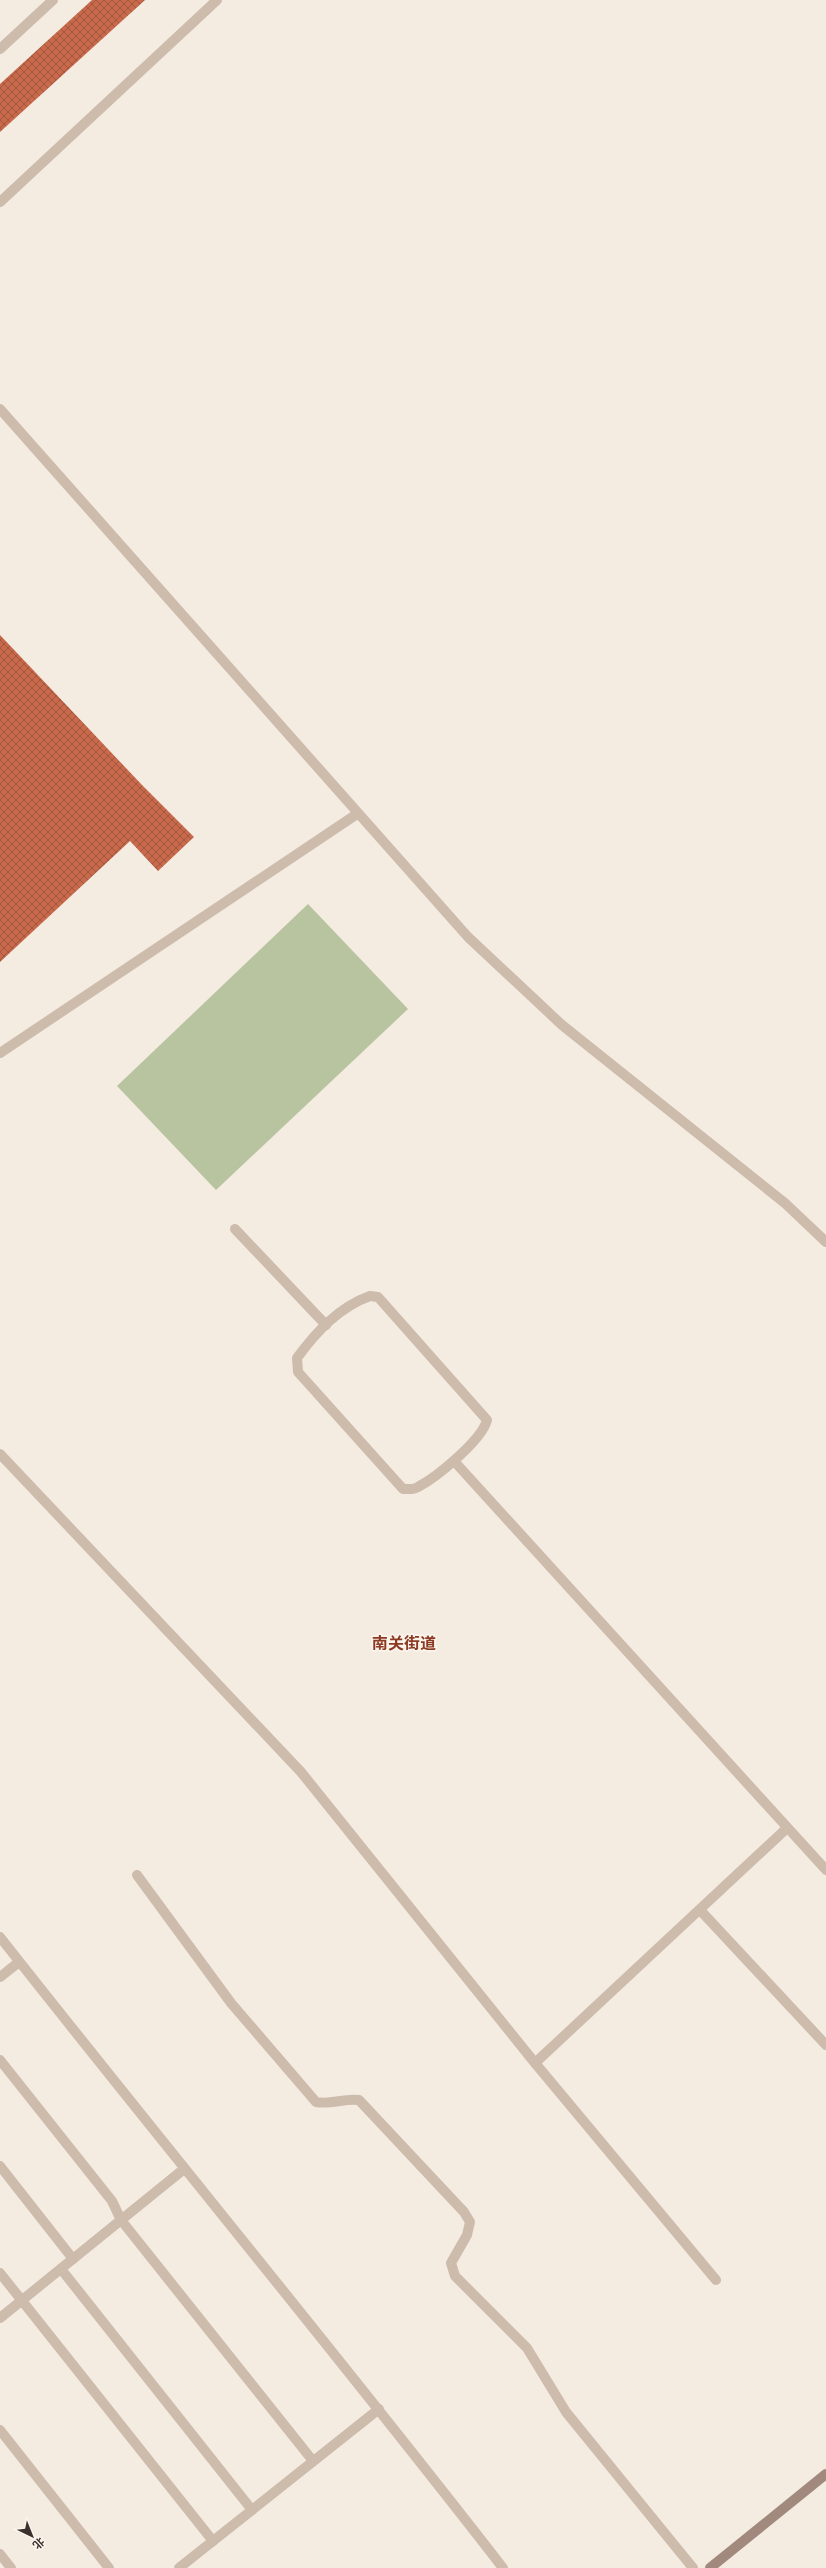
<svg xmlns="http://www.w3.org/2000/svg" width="826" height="2568" viewBox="0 0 826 2568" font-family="Rubik,'Noto Sans SC',sans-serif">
  <defs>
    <pattern id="building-cross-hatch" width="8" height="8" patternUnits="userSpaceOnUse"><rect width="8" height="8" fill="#c8694b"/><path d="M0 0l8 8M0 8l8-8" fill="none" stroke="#a4573f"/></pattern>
  </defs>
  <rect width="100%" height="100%" fill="#f4ebe1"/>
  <polygon fill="#b8c4a0" points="308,904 408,1009 216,1190 117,1086"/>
  <g fill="url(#building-cross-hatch)">
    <polygon points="92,0 145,0 0,132 0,84"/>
    <polygon points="0,635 142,785 194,837 158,871 130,841 0,962"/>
  </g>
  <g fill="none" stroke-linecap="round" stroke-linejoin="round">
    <g stroke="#cdbbac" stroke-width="10">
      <polyline points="0,49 53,0"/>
      <polyline points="235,1229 326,1325"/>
      <path d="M370 1296 378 1297 487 1420C482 1440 437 1477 418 1487 414 1490 408 1489 403 1489L298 1372 297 1358C316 1332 339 1307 370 1296Z"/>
      <polyline points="454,1461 826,1870"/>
      <path d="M137 1875 231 2003 316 2102C332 2105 343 2098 359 2100L464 2212 470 2222 467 2235 451 2263 455 2276 527 2348 566 2412 693 2568"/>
      <polyline points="700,1910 826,2045"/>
      <polyline points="0,2060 112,2201 121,2220 313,2461"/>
      <polyline points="535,2063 787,1828"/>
      <polyline points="0,2166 73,2259"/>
      <polyline points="61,2269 252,2510"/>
      <polyline points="0,2430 109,2568"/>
    </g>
    <g stroke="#cdbbac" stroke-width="10">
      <polyline points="0,1053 357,814"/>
      <polyline points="0,1454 301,1772 535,2063 716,2280"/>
      <path d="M0 1937C166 2148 338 2355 503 2568"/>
      <polyline points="0,1977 19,1962"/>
      <polyline points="0,2273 213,2541"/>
      <polyline points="0,2318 184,2169"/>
      <polyline points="0,2554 11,2568"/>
      <polyline points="179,2568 379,2409"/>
    </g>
    <g stroke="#cdbbac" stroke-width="10">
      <polyline points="0,202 217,0"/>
      <polyline points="0,409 468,937 562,1025 786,1204 826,1242"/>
    </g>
    <polyline stroke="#a18a7d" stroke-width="10" points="710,2568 826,2474"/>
  </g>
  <g text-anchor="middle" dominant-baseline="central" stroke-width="3.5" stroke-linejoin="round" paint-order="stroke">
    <g font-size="16" font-weight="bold" fill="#8c3b22" stroke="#fbf5ee">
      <text x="404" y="1643">南关街道</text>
    </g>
  </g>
  <g transform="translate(32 2536) rotate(137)" stroke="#fbf5ee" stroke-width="3" paint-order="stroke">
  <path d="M0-3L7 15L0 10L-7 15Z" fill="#3b302b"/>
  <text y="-6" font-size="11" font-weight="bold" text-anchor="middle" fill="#3b302b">北</text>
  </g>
</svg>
